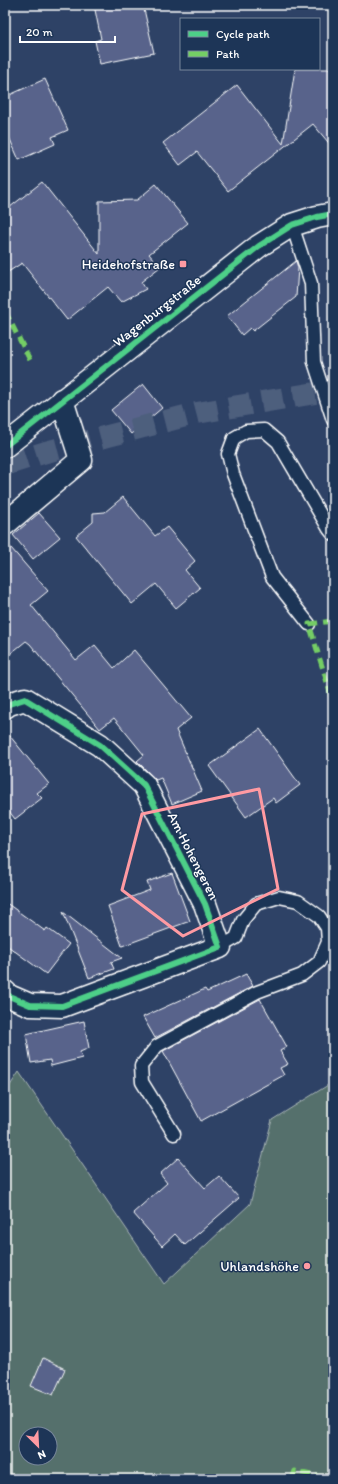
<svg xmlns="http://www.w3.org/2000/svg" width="338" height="1484" viewBox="0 0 338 1484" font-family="Itim,sans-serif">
  <rect width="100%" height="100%" fill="#2e4266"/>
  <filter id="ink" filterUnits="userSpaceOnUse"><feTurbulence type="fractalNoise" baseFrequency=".025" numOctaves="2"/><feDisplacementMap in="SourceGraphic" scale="8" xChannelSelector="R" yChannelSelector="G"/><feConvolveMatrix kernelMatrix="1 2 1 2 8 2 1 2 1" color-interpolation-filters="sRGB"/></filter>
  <g filter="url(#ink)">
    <g fill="#556f6c" stroke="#aab7b6" fill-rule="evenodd">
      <polygon points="333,297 333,380 328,364 330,317"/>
      <path d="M19 1072 164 1284 250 1204 272 1120 333 1082V1479H5V1093ZM26 1434H50V1458H26Z"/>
    </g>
    <g fill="#58648b" stroke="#fff">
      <polygon points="94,5 143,5 154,53 100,64 95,41 101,39"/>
      <polygon points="295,69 333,69 333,148 313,124 228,191 197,152 180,165 163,143 237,85 283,144"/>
      <polygon points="45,79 68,130 52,137 55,144 19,160 5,128 5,97"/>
      <polygon points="42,182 99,254 99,201 137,200 156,184 188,223 149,254 160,267 141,282 146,289 121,302 108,287 67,320 22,263 5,274 5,211"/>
      <polygon points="296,261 298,268 296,297 253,331 250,328 242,335 227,316"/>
      <polygon points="143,384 162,408 131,434 111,410"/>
      <polygon points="123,497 155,536 167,527 195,561 185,570 200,588 176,608 156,584 132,604 76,536 93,522 93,513 105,512"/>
      <polygon points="39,513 60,537 33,559 13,535"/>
      <polygon points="5,541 48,591 31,605 76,660 95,645 114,668 134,650 191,718 176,730 202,791 172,804 161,778 156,780 137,761 144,755 114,718 100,729 30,644 26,641 5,658"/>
      <polygon points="260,729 300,785 276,803 273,798 246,817 209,766"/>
      <polygon points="5,730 49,784 37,793 42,798 15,819 5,806"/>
      <polygon points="172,873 190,921 122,946 108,906 150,890 147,882"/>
      <polygon points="5,902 45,931 47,928 69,944 46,974 5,944"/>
      <polygon points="63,912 122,958 111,962 114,969 89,978"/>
      <polygon points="246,974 253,986 155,1038 143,1017 205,989 207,992"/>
      <polygon points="260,999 287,1047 280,1051 288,1064 280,1068 284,1075 201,1121 163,1051"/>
      <polygon points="84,1021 89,1048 80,1052 82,1058 51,1066 50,1060 31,1063 26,1034"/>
      <polygon points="178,1158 205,1188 219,1176 239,1198 185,1245 175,1234 162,1246 133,1213 167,1183 160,1174"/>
      <polygon points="43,1358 65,1369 53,1395 31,1386"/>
    </g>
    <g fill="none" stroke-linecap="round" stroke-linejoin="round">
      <polyline stroke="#4d5e7d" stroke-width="22" stroke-dasharray="22 11" stroke-linecap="butt" points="5,465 46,452 197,413 333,390"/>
      <defs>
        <g id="service">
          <polyline points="292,225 311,283 314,362 333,420"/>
          <polyline points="309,624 272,577 233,474 228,454 234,438 246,431 264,430 278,442 329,529 333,534"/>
          <polyline points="174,1134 142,1082 141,1066 157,1046 257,992 302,975 319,962 328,942 327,928 319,916 298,901 279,897 256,904 243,920 236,938 220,947"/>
        </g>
        <g id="minor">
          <polyline points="5,446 259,246 292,225 317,217 333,214"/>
          <polyline points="5,524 81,460 62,400"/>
          <polyline points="5,707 9,704 25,699 100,745 144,785 205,904 220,947 62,1006 30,1005 9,996 5,992"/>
        </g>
      </defs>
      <use href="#service" stroke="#fff" stroke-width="15"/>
      <use href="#minor" stroke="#fff" stroke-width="25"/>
      <use href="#service" stroke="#1d3557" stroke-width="12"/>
      <use href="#minor" stroke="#1d3557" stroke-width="22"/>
      <g stroke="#74ce65" stroke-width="5" stroke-dasharray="10 5" stroke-linecap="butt">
        <polyline points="5,311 31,362"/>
        <polyline points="333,621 309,624 330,692 333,707"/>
        <polyline points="292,1479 295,1471 329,1479"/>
      </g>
      <defs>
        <g id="cycleway">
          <polyline points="5,446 259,246 292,225 317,217 333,214"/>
          <polyline points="5,707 9,704 25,699 100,745 144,785 205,904 220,947 62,1006 30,1005 9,996 5,992"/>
        </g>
      </defs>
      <use href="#cycleway" stroke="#1d3557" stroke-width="8"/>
      <use href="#cycleway" stroke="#4dcf88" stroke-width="6"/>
    </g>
  </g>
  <path fill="none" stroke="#ff9aa2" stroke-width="3" stroke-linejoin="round" d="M259 789 278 889 183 936 122 890 142 814Z"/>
  <g fill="#ff9aa2" stroke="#1d3557" stroke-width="1.5">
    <rect x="179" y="260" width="8" height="8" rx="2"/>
    <circle cx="307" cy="1266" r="4"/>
  </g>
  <g text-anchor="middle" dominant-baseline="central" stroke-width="3" stroke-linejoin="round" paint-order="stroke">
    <g font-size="14" fill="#fff" stroke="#1d3557" text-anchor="end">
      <text x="175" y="264">Heidehofstraße</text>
      <text x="299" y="1266">Uhlandshöhe</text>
    </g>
    <g font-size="14" fill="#fff" stroke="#1d3557">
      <text transform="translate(157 311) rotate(-38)">Wagenburgstraße</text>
      <text transform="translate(193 856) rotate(63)">Am Hohengeren</text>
    </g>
  </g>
  <rect width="338" height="1484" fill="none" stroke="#1d3557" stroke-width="20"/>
  <rect x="10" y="10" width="318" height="1464" fill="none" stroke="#fff" stroke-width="1.5" filter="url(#ink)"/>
  <rect x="180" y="18" width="140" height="52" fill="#1d3557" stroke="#77869a"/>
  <rect x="188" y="31" width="20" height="6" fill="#4dcf88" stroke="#77869a"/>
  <text x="216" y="38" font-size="12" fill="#ffffff">Cycle path</text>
  <rect x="188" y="51" width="20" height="6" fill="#74ce65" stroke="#77869a"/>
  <text x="216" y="58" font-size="12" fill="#ffffff">Path</text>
  <g transform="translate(38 1446) rotate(156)"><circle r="19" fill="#1d3557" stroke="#77869a"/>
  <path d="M0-3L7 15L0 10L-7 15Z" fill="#ff9aa2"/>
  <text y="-6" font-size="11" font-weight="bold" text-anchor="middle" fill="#ffffff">N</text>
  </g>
  <path d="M20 36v6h95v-6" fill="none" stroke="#ffffff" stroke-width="2"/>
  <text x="26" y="36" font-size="12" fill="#ffffff" stroke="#1d3557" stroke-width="3" paint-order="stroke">20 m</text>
</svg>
